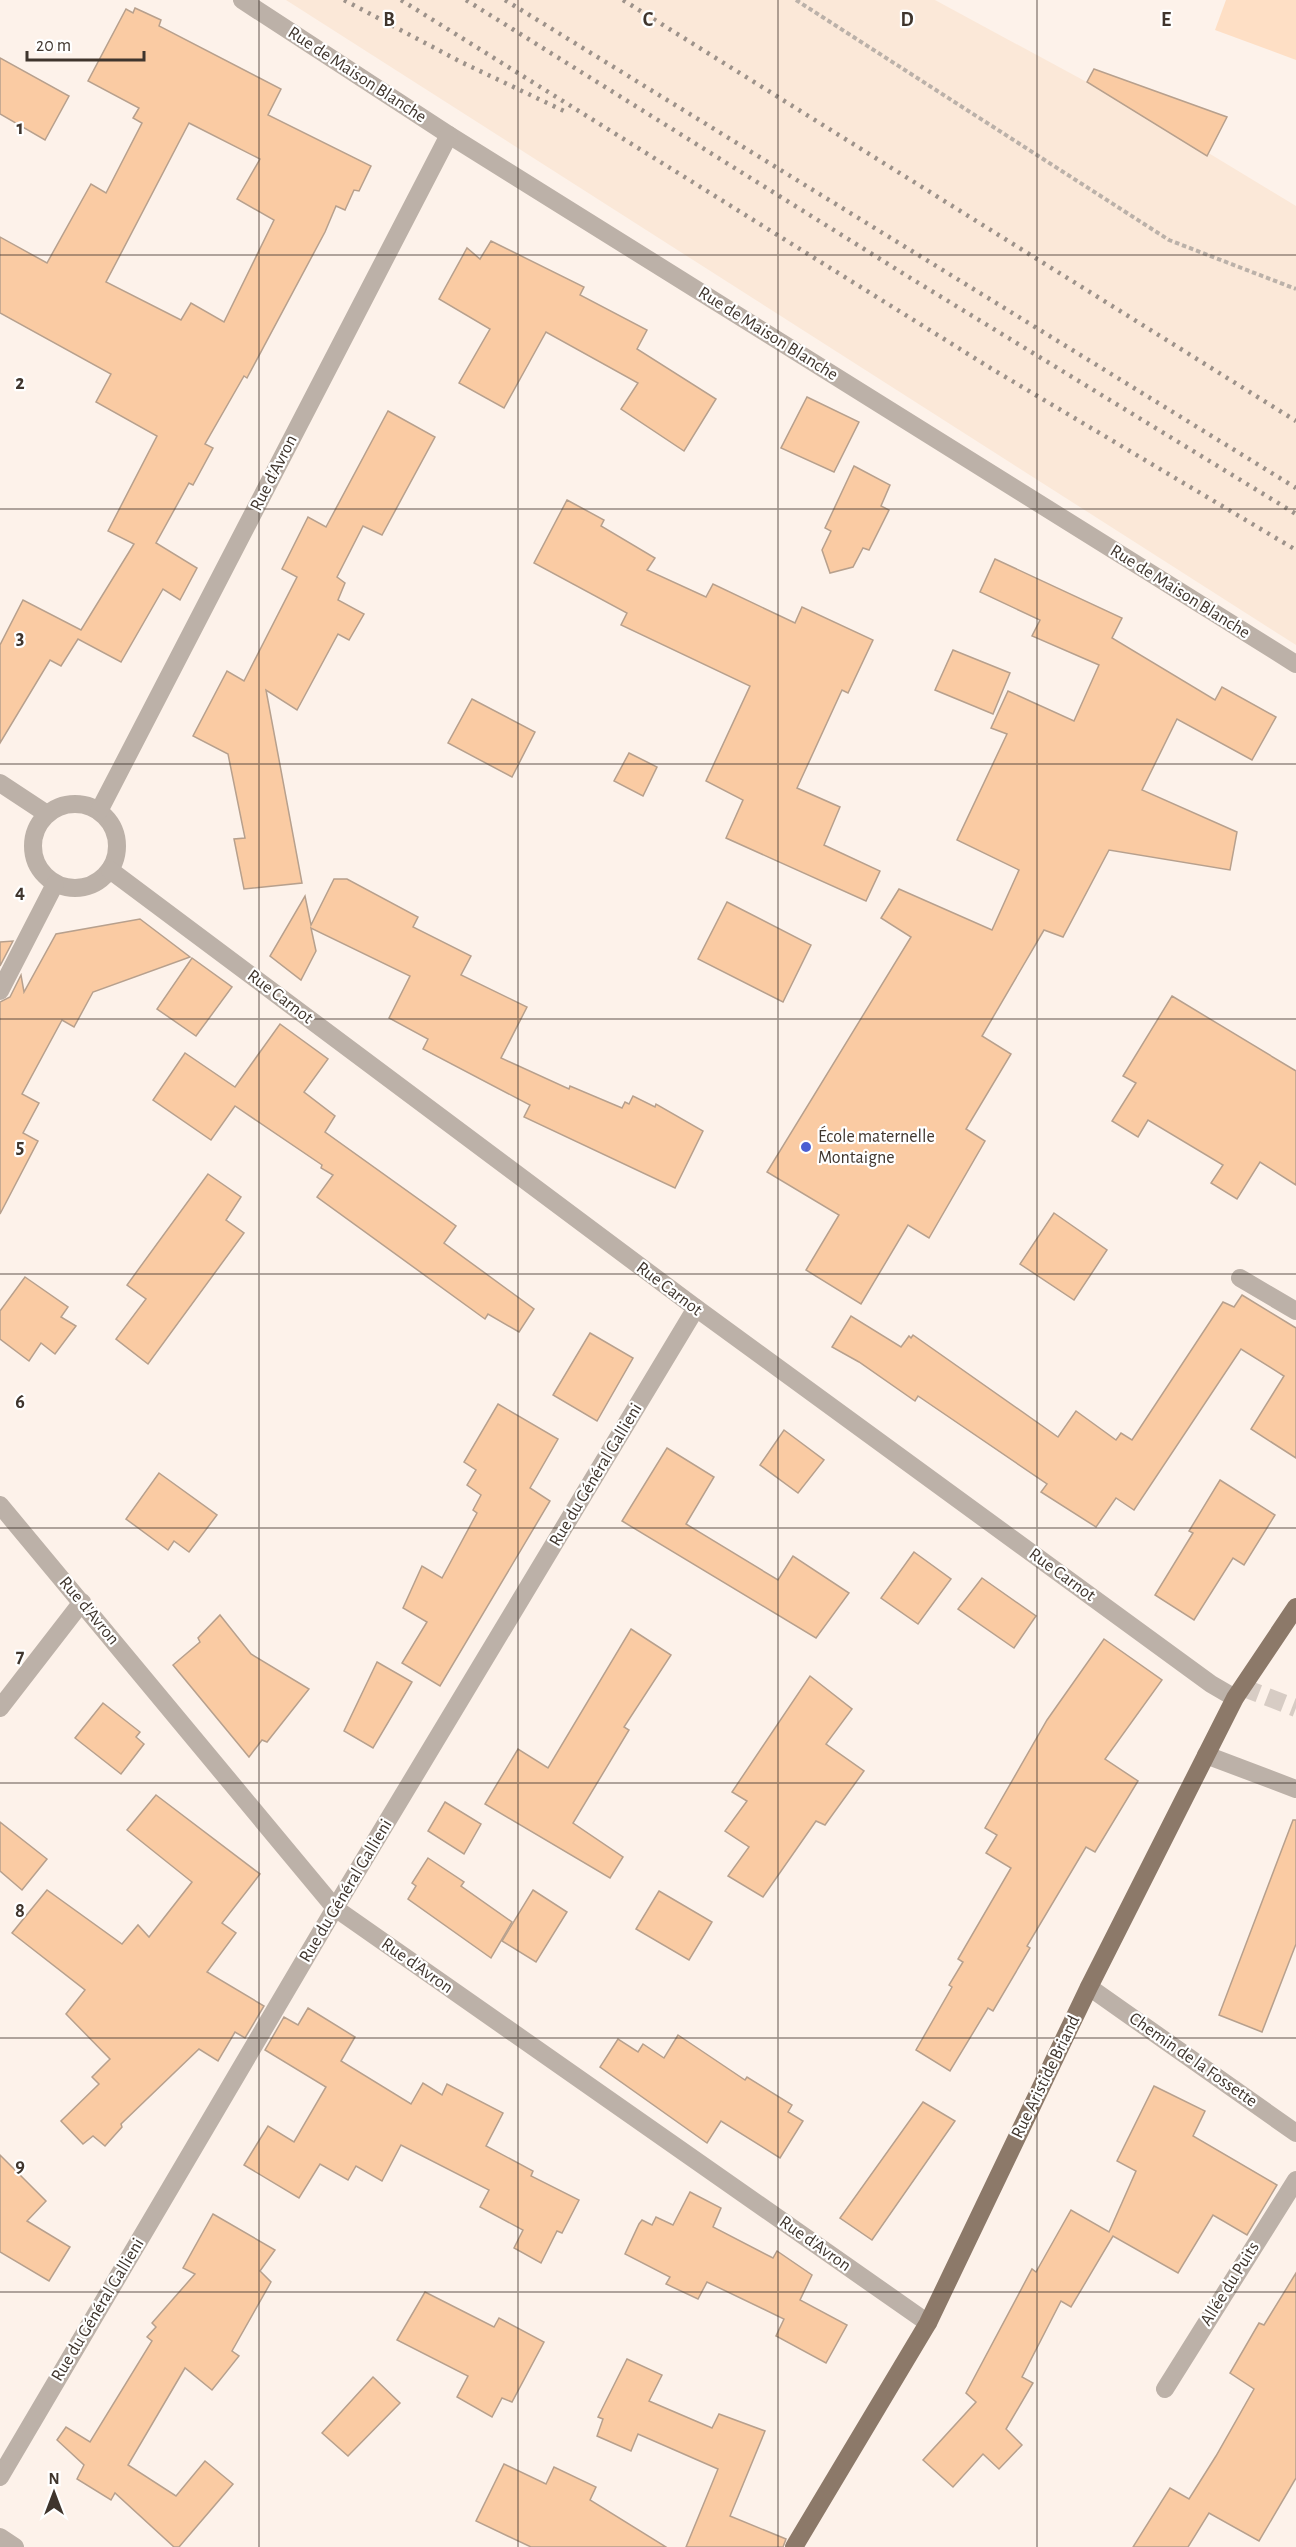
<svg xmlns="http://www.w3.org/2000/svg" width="1296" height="2547" viewBox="0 0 1296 2547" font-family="'Alegreya Sans',sans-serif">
  <rect width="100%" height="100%" fill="#fdf2ea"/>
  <polygon fill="#fbe8d8" points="286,0 935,0 1131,106 1296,206 1296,645"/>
  <polygon fill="#fedfc5" points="1226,0 1296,0 1296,60 1215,30"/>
  <g fill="#facba3" stroke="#b7a08d" stroke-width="1.5" fill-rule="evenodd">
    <path d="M135 8 161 20 159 26 281 89 268 115 371 166 359 191 354 190 345 210 336 206 325 232 247 378 244 376 205 444 213 448 193 485 189 483 156 543 197 568 180 600 163 589 121 662 78 639 61 666 50 660 0 743V645L23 600 81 630 134 544 108 531 157 436 96 402 111 374 0 313V237L47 263 91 184 106 193 142 123 133 118 139 108 88 81 126 9 133 13ZM189 123 260 159 237 199 274 220 224 322 191 303 181 320 106 282Z"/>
    <polygon points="0,58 69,96 45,140 0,114"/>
    <polygon points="1094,69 1227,117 1207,156 1087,82"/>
    <polygon points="491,241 584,287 580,295 647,330 637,349 716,399 684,451 621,409 638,383 546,332 504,408 459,383 490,329 439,299 467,248 480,259"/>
    <polygon points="807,397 859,422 834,472 781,448"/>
    <polygon points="388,411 435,437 382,535 363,526 337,577 345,583 338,600 364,614 349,640 338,634 297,710 266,690 302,883 244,889 234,839 245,838 228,754 193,736 227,671 244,681 297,577 282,569 308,517 326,527"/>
    <polygon points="854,466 890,485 881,506 889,510 869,550 863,548 853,567 830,573 822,550 831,531 825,528"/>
    <polygon points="567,500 604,520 601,526 655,558 647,570 706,597 713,584 795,623 802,607 873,640 848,693 842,690 797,788 840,807 824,845 880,871 866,901 726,838 743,800 706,781 750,686 621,625 627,613 534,563"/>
    <polygon points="995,559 1122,618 1112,638 1215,700 1222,687 1276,717 1252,760 1177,719 1142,790 1237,832 1230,870 1109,850 1063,937 1044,930 982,1036 1011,1054 966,1129 985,1141 929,1238 908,1225 861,1304 806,1270 839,1215 767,1172 911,937 881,918 899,889 992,930 1019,870 957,840 1007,734 991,728 1008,691 1074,721 1099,665 1032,636 1040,620 980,592"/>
    <polygon points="953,650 1010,673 993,714 935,690"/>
    <polygon points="472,699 535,732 512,777 448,743"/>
    <polygon points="629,753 657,767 643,796 614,781"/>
    <polygon points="334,879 347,879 418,917 413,927 471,956 461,975 527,1007 501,1058 569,1089 570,1086 622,1108 625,1102 629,1104 633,1096 655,1107 656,1104 703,1131 675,1188 524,1117 530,1105 423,1049 428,1039 389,1018 410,976 311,928 316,951 301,980 270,956 305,896 311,925"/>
    <polygon points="727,902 811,945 783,1002 698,959"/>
    <polygon points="140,919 190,957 93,992 74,1027 62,1020 22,1094 39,1103 23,1133 38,1141 0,1214 0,1002 10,997 21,975 24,992 56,934"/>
    <polygon points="13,941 0,966 0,942"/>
    <polygon points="192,958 232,987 196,1036 157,1009"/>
    <polygon points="1172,996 1296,1071 1296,1185 1260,1162 1237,1199 1211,1183 1223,1165 1148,1120 1138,1137 1112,1121 1136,1083 1123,1076"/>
    <polygon points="280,1024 328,1059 304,1092 335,1116 325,1132 456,1226 444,1243 534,1309 519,1332 488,1314 485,1319 317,1197 333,1175 321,1168 322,1165 235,1106 211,1140 153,1100 185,1053 235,1087"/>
    <polygon points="208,1174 241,1197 226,1220 244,1233 148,1364 116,1339 146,1299 127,1285"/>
    <polygon points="1054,1213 1107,1250 1074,1300 1020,1264"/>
    <polygon points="25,1277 68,1307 61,1317 76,1326 55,1354 41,1343 29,1361 0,1339 0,1311"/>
    <polygon points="1242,1295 1296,1328 1296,1458 1251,1429 1284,1376 1241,1349 1134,1510 1116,1498 1096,1527 1041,1492 1047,1484 918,1396 915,1401 859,1362 832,1347 851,1316 901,1347 909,1336 911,1338 913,1335 1058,1437 1076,1411 1116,1440 1121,1433 1132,1440 1223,1302 1234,1307"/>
    <polygon points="590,1333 633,1358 597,1421 553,1395"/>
    <polygon points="498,1404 558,1439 530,1488 550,1501 440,1686 402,1663 427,1622 403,1608 422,1566 442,1578 477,1513 473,1510 481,1495 467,1485 476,1470 464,1462"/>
    <polygon points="784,1430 824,1460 798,1493 760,1465"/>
    <polygon points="667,1448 714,1477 686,1524 778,1580 793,1556 849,1593 816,1638 622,1521"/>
    <polygon points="159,1473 217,1515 189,1552 174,1541 168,1550 126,1519"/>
    <polygon points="1220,1480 1275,1515 1244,1565 1233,1558 1194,1620 1155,1595 1193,1533 1189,1531"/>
    <polygon points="914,1552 951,1579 918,1624 881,1598"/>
    <polygon points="982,1578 1036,1616 1014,1648 958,1609"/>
    <polygon points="220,1615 251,1654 309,1689 267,1742 262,1740 249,1757 173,1665 200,1642 198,1638"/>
    <polygon points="631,1629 671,1655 624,1727 629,1730 573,1823 623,1857 610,1878 485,1804 518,1749 548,1768"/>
    <polygon points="1104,1639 1162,1680 1105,1759 1138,1781 1095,1852 1086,1847 1027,1946 1030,1948 993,2011 988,2008 950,2071 916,2050 952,1987 949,1985 963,1962 958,1959 1011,1868 986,1853 997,1835 985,1828 1047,1720"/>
    <polygon points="377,1662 412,1682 373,1748 344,1731"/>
    <polygon points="810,1676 852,1709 826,1744 864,1771 825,1825 816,1821 763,1897 728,1876 749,1847 725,1831 747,1801 732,1792"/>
    <polygon points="103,1703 140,1732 136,1737 144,1744 121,1774 75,1738"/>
    <polygon points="156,1795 260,1874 222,1923 236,1933 207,1972 264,2006 245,2038 235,2032 218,2061 199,2049 121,2124 122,2127 105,2146 93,2136 83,2144 61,2121 99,2084 92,2077 110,2059 66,2014 85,1990 12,1933 47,1890 122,1944 138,1925 149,1937 192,1882 127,1830"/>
    <polygon points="445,1802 481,1824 464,1854 428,1831"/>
    <polygon points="1293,1820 1296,1820 1296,1944 1262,2032 1219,2015"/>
    <polygon points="0,1822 47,1859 22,1890 0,1871"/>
    <polygon points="428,1858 464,1882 461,1886 512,1922 491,1958 408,1899 416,1886 412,1883"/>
    <polygon points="533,1890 567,1912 536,1962 502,1941"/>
    <polygon points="659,1891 712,1922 689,1960 636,1929"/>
    <polygon points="308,2008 355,2037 341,2061 411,2104 423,2083 442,2095 447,2084 503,2113 486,2146 533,2171 531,2176 579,2200 562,2233 557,2231 541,2263 514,2248 523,2230 480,2207 489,2190 401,2145 382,2181 356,2166 348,2180 320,2164 299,2198 244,2165 268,2126 294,2142 326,2087 265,2050 284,2017 298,2025"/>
    <polygon points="678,2035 745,2080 747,2077 792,2105 788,2112 803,2121 780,2158 721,2121 707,2143 600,2067 618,2039 638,2052 643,2044 664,2058"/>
    <polygon points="1154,2086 1205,2111 1193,2136 1277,2185 1247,2235 1213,2215 1178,2273 1113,2236 1071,2307 1061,2301 1022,2377 1033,2383 1006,2429 1022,2445 999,2469 983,2454 953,2487 923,2460 976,2402 966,2393 1032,2269 1036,2272 1071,2210 1109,2232 1136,2171 1117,2161"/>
    <polygon points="923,2102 955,2121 872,2240 840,2218"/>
    <polygon points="0,2155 46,2201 27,2221 70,2247 49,2281 0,2252"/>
    <polygon points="690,2192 721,2208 713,2227 773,2258 777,2251 812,2275 800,2300 847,2325 826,2363 776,2336 784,2319 707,2282 698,2299 666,2284 670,2277 625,2254 639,2224 642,2220 652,2225 656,2217 673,2225"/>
    <polygon points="213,2214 275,2250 260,2271 271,2282 232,2351 239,2356 212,2390 185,2368 128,2465 176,2496 205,2461 233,2484 179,2547 174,2547 115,2493 111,2500 77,2479 84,2465 57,2440 66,2427 90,2442 152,2341 147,2337 156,2327 152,2323 195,2274 183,2268"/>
    <polygon points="1296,2273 1296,2478 1259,2541 1209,2513 1188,2547 1133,2547 1170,2488 1189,2499 1216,2456 1254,2389 1230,2373 1259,2323 1264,2325"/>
    <polygon points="425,2292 494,2327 499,2318 544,2342 512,2402 502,2398 492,2417 457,2397 468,2376 397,2340"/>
    <polygon points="627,2359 662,2375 649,2401 712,2428 719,2414 765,2431 730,2516 786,2539 783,2547 686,2547 718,2469 638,2434 631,2451 597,2436 603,2419 598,2417"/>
    <polygon points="373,2377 400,2403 348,2456 322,2433"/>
    <polygon points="504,2464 546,2484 554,2467 596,2487 590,2500 666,2547 531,2547 476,2521"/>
  </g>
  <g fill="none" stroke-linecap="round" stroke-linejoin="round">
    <polyline stroke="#d7ccc4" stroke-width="18" stroke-dasharray="18 9" stroke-linecap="butt" points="1242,1687 1296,1708"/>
    <polyline stroke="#bbb1a9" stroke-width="4" stroke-dasharray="4.5 3" stroke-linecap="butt" points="796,0 1169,240 1296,289"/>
    <g stroke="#bcb1a8" stroke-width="18">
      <polyline points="242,0 449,135 1296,664"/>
      <polyline points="0,783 47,814"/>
      <circle cx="75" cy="846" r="42"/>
      <polyline points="99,811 449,135"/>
      <polyline points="110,870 696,1308 1211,1684 1235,1698"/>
      <polyline points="0,991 55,884"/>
      <polyline points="1240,1278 1296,1311"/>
      <polyline points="0,1505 335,1908 928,2323"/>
      <polyline points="0,1708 82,1602"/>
      <polyline points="1206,1755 1296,1789"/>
      <polyline points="1089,1987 1296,2133"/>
      <polyline points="1165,2389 1296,2180"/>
      <polyline points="0,2477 335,1908 696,1308"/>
      <polyline points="0,2537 15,2547"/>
    </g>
    <polyline stroke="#8c7969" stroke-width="18" points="794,2547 928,2323 1089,1987 1235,1698 1296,1607"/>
    <g stroke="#9d928a" stroke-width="4.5" stroke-dasharray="3 6" stroke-linecap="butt">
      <polyline points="344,0 461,62 564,111"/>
      <polyline points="401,0 992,369 1296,550"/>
      <polyline points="466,0 912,279 1296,514"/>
      <polyline points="505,0 1296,488"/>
      <polyline points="623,0 1296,421"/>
    </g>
  </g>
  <path fill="none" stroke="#3f352d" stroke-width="1.5" stroke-opacity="0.55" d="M259 0V2547M518 0V2547M778 0V2547M1037 0V2547M0 255H1296M0 509H1296M0 764H1296M0 1019H1296M0 1274H1296M0 1528H1296M0 1783H1296M0 2038H1296M0 2292H1296"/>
  <circle fill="#4a5ed2" stroke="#fff" stroke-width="2" cx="806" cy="1147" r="6"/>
  <g text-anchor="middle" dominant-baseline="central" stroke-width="4.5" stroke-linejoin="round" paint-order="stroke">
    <g font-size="18" fill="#3f352d" stroke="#fff">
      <text transform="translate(357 75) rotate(33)">Rue de Maison Blanche</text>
      <text transform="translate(768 334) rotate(32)">Rue de Maison Blanche</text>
      <text transform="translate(274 473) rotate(-63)">Rue d'Avron</text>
      <text transform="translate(1180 592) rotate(32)">Rue de Maison Blanche</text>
      <text transform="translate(280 997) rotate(37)">Rue Carnot</text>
      <text transform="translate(669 1289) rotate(37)">Rue Carnot</text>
      <text transform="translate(596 1475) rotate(-59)">Rue du Général Gallieni</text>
      <text transform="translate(1062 1575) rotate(36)">Rue Carnot</text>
      <text transform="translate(89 1611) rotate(50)">Rue d'Avron</text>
      <text transform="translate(346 1891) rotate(-59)">Rue du Général Gallieni</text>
      <text transform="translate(417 1966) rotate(35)">Rue d'Avron</text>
      <text transform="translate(1193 2060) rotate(35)">Chemin de la Fossette</text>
      <text transform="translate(1046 2077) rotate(-64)">Rue Aristide Briand</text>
      <text transform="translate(815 2244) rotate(35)">Rue d'Avron</text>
      <text transform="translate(1230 2284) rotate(-58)">Allée du Puits</text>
      <text transform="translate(98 2310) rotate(-59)">Rue du Général Gallieni</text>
    </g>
    <g font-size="18" fill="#3f352d" stroke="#fff" text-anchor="start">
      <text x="818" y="1137">École maternelle<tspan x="818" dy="21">Montaigne</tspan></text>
    </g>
  </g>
  <g font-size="20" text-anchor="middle" font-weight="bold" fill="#3f352d" stroke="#fff" stroke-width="4.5" stroke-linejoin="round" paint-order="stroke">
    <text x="389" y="26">B</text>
    <text x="648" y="26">C</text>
    <text x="907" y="26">D</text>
    <text x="1166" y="26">E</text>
    <text x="20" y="134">1</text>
    <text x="20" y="389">2</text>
    <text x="20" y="644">3</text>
    <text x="20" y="898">4</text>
    <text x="20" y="1153">5</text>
    <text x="20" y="1408">6</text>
    <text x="20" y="1662">7</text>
    <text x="20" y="1917">8</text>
    <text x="20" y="2172">9</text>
  </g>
  <g transform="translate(54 2493)" stroke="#ffffff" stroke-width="4.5" paint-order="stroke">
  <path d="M0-4.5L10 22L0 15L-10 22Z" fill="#3f352d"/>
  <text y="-9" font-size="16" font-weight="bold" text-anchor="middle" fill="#3f352d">N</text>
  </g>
  <path d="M27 51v9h117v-9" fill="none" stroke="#3f352d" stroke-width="3"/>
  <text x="36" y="51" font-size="18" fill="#3f352d" stroke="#ffffff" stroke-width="4.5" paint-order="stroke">20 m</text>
</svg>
